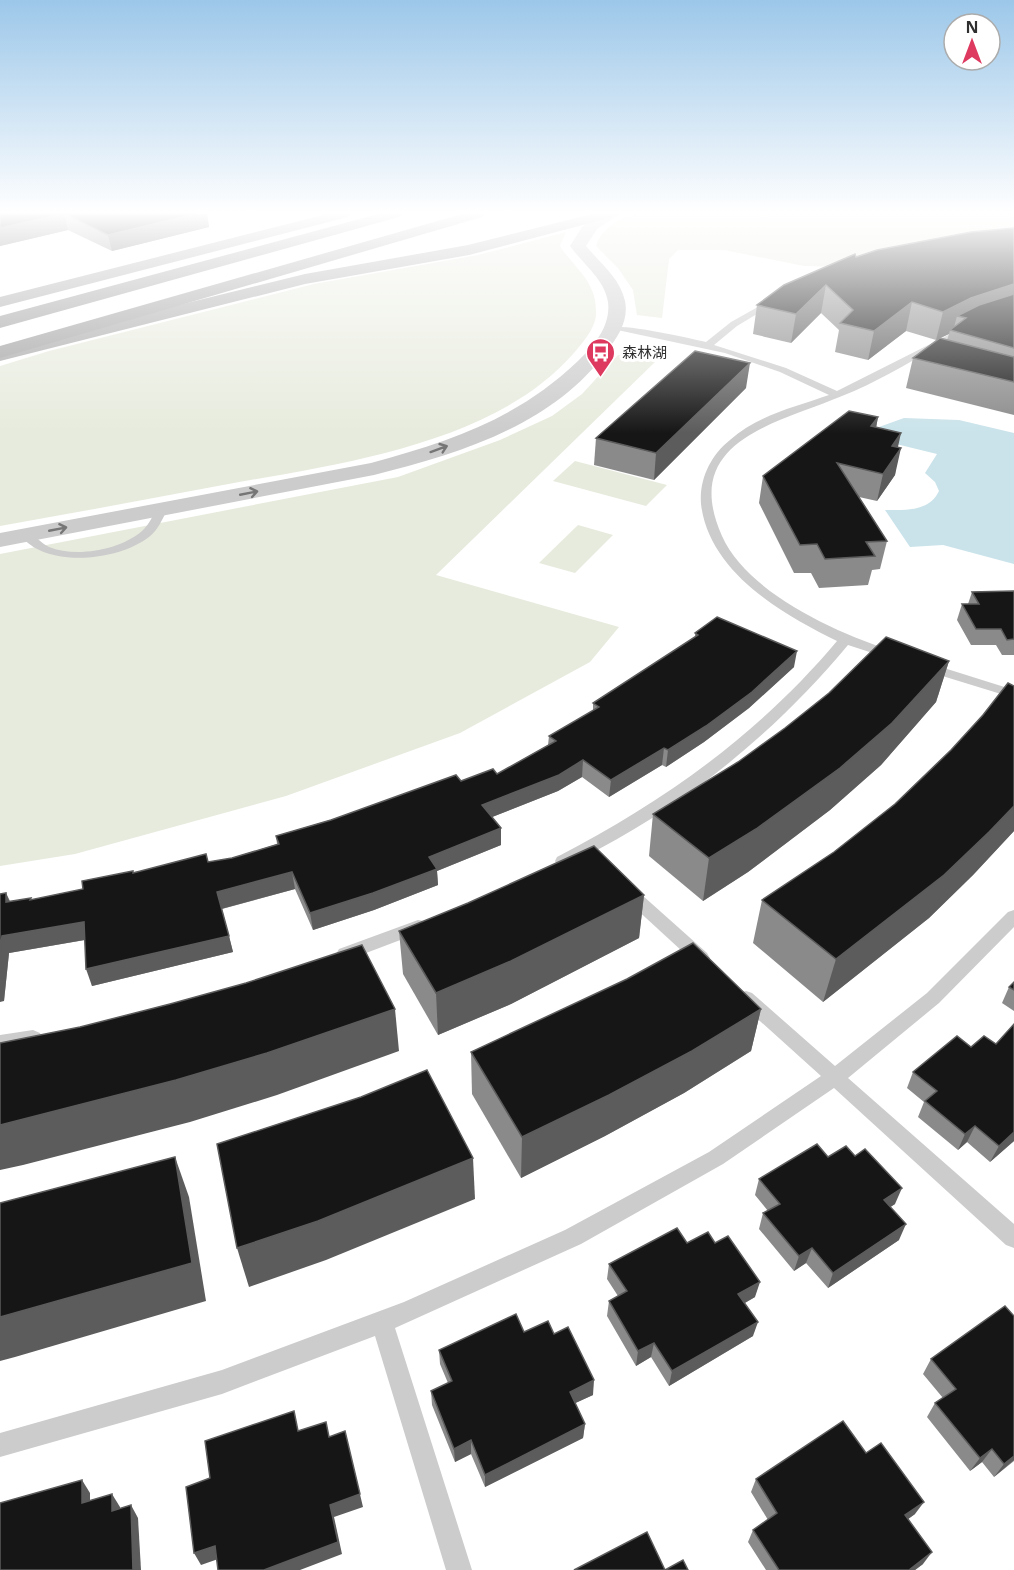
<svg xmlns="http://www.w3.org/2000/svg" width="1014" height="1570" viewBox="0 0 1014 1570" font-family="'Open Sans','Noto Sans SC',sans-serif">
  <rect width="100%" height="100%" fill="#fff"/>
  <g fill="#e7ebdd">
    <path d="M634 214H1014V239L844 267 804 266 724 250H678L669 259 662 318 637 315 633 290 618 268 596 246C601 229 618 219 634 214Z"/>
    <path d="M566 232 560 246C575 269 596 281 596 311 597 327 583 342 573 354 493 445 337 464 223 485 149 499 74 513 0 526V366L49 351 314 284 478 255Z"/>
    <polygon points="618,355 655,362 436,575 619,627 590,662 460,733 286,796 75,854 0,866 0,554 398,477 500,440 552,416 582,394"/>
    <polygon points="575,461 667,485 646,506 553,481"/>
    <polygon points="578,525 613,535 575,573 539,563"/>
  </g>
  <path fill="#cae3ea" d="M904 418 959 420 1014 433V564L943 545 910 547 885 510C905 510 929 512 939 491L935 482 925 473 937 454 892 443 879 427Z"/>
  <g fill="none" stroke-linecap="round" stroke-linejoin="round">
    <g fill="#ccc" fill-rule="evenodd">
      <path d="M770 300 777 302 737 326 714 345 786 368 837 391 964 327 971 329C962 337 947 342 935 348 905 365 875 383 842 396 778 423 679 440 722 536 748 594 839 634 896 652L898 655 891 659 848 645C778 729 695 798 599 849 587 855 570 869 557 865L555 861 557 857C665 801 759 734 837 641 782 614 709 572 701 504 699 479 711 455 730 440 758 415 795 407 829 395L780 372 725 353 608 328C618 322 690 338 706 342L731 322Z"/>
      <path d="M161 507 167 510C162 520 158 530 149 537 118 561 46 569 20 535L26 532C35 534 40 543 49 547 76 558 120 550 142 531 150 524 152 516 157 508Z"/>
      <polygon points="928,663 1014,690 1014,698 923,670 921,667"/>
      <polygon points="627,885 633,887 707,953 710,958 707,963 701,965 695,963 621,895 619,891 621,887"/>
      <polygon points="1014,910 1014,927 939,1003 848,1078 1014,1224 1014,1248 1006,1245 834,1088 723,1164 581,1244 395,1328 472,1570 446,1570 375,1336 222,1394 0,1457 0,1433 222,1370 404,1302 565,1230 709,1152 821,1076 740,1003 737,998 740,993 746,991 752,993 835,1066 927,993 1008,912"/>
      <polygon points="418,920 424,921 426,926 424,931 345,961 339,959 336,954 339,949"/>
      <polygon points="33,1030 40,1033 42,1038 40,1043 0,1051 0,1035"/>
    </g>
    <path fill="#ccc" fill-rule="evenodd" d="M602 214H620L597 229 586 246C600 263 620 278 625 301 629 320 618 337 607 351 553 425 459 454 374 475L0 547V533L371 463C451 441 517 419 578 361 594 346 611 326 608 302 605 280 583 264 570 246L582 227Z"/>
    <g fill="#a7a7a7" fill-rule="evenodd">
      <polygon points="327,214 351,214 348,217 0,307 0,297"/>
      <polygon points="592,214 616,214 613,217 469,255 305,284 0,361 0,349 305,274 468,245"/>
    </g>
    <g fill="#9e9e9e" fill-rule="evenodd">
      <polygon points="378,214 402,214 399,217 0,328 0,316"/>
      <polygon points="462,214 485,214 482,217 0,358 0,346"/>
    </g>
  </g>
  <g fill="#8a8a8a" fill-rule="evenodd">
    <polygon points="0,214 207,214 209,227 112,251 68,230 0,246"/>
    <path d="M1014 228V415L906 388 913 358 936 340 906 331 868 360 835 352 839 330 821 313 791 343 753 334 757 305 856 257ZM949 334 947 340 940 338Z"/>
    <polygon points="746,388 654,480 594,465 596,438"/>
    <polygon points="878,417 876,428 898,448 895,475 877,501 859,497 887,541 880,569 872,570 868,585 819,588 811,573 794,573 759,503 763,476"/>
    <polygon points="1014,591 1014,655 1002,655 996,645 971,645 957,620 962,604 968,604 972,592"/>
    <polygon points="695,633 794,667 749,708 704,742 666,767 662,765 609,797 582,777 558,791 492,817 501,828 501,845 437,871 438,885 374,910 313,930 295,889 222,909 233,952 92,986 85,940 9,953 4,1001 6,893 10,901 31,900 83,889 134,872 208,862 232,858 277,844 276,836 461,781 497,774 548,745 549,736 593,711 593,703 695,637"/>
    <polygon points="949,661 936,702 881,765 830,810 748,872 703,901 649,856 653,814"/>
    <polygon points="1014,686 1014,831 973,875 929,918 823,1002 753,943 762,900 834,852 895,804 951,750"/>
    <polygon points="644,895 639,938 511,1004 438,1035 403,974 399,931"/>
    <polygon points="1014,982 1014,1011 1002,1003 1009,987"/>
    <polygon points="761,1009 751,1051 684,1093 605,1136 521,1178 472,1094 471,1052"/>
    <polygon points="971,1047 1014,1141 990,1162 967,1142 958,1150 918,1117 924,1102 907,1088 913,1072"/>
    <polygon points="828,1157 895,1204 890,1207 899,1240 828,1288 806,1263 794,1271 759,1229 763,1213 768,1211 755,1195 759,1179"/>
    <polygon points="687,1243 715,1243 755,1297 745,1303 753,1336 669,1386 651,1357 636,1366 607,1316 609,1301 618,1296 607,1279 609,1264"/>
    <polygon points="1014,1316 1014,1461 994,1477 982,1462 970,1471 927,1417 935,1403 943,1398 923,1374 931,1359"/>
    <polygon points="524,1332 554,1334 593,1395 575,1403 585,1424 583,1438 485,1487 471,1454 455,1462 432,1405 431,1391 448,1383 440,1364 439,1350"/>
    <polygon points="866,1453 915,1514 908,1519 923,1564 915,1570 766,1570 748,1542 753,1530 768,1520 751,1492 756,1479"/>
  </g>
  <g fill="#5c5c5c">
    <polygon points="64,214 68,230 0,246 0,228"/>
    <polygon points="195,214 207,214 209,227 112,251 108,235"/>
    <polygon points="1014,284 1014,310 966,318 957,316 953,331 950,330 949,334 936,340 943,312 971,298"/>
    <polygon points="826,285 821,313 791,343 796,314"/>
    <polygon points="912,302 906,331 868,360 874,331"/>
    <polygon points="750,363 746,388 654,480 656,453"/>
    <polygon points="878,417 873,444 871,426"/>
    <polygon points="901,433 896,456 901,448 895,475 877,501 883,474 892,446"/>
    <polygon points="797,651 794,667 749,708 704,742 666,767 668,750"/>
    <polygon points="949,661 936,702 881,765 830,810 748,872 703,901 709,858"/>
    <polygon points="664,748 662,765 609,797 611,780"/>
    <polygon points="583,760 582,777 558,791 482,821 482,805"/>
    <polygon points="1014,806 1014,831 973,875 929,918 823,1002 836,959"/>
    <polygon points="501,828 501,845 437,871 438,885 374,910 313,930 310,913 429,857"/>
    <polygon points="292,872 295,889 221,909 217,892"/>
    <polygon points="6,893 13,910 6,902"/>
    <polygon points="644,895 639,938 511,1004 438,1035 436,993"/>
    <polygon points="84,922 90,939 9,953 4,1001 0,1002 0,953 2,936"/>
    <polygon points="229,936 233,952 92,986 86,969"/>
    <polygon points="395,1009 399,1051 277,1095 190,1122 23,1165 0,1170 0,1125"/>
    <polygon points="761,1009 751,1051 684,1093 605,1136 521,1178 522,1137"/>
    <polygon points="975,1126 967,1142 958,1150 965,1134"/>
    <polygon points="1014,1132 1014,1141 990,1162 999,1146"/>
    <polygon points="175,1157 189,1197 206,1301 15,1357 0,1361 0,1317"/>
    <polygon points="473,1158 475,1199 326,1260 249,1287 237,1248"/>
    <polygon points="902,1188 895,1204 877,1216 884,1200"/>
    <polygon points="906,1224 899,1240 828,1288 833,1273"/>
    <polygon points="812,1248 806,1263 794,1271 799,1256"/>
    <polygon points="760,1282 755,1297 734,1309 738,1294"/>
    <polygon points="758,1322 753,1336 669,1386 672,1371"/>
    <polygon points="654,1343 651,1357 636,1366 638,1351"/>
    <polygon points="594,1380 593,1395 569,1406 570,1392"/>
    <polygon points="585,1424 583,1438 485,1487 485,1475"/>
    <polygon points="345,1431 363,1507 334,1517 342,1554 300,1570 264,1570 330,1505"/>
    <polygon points="471,1440 471,1454 455,1462 454,1449"/>
    <polygon points="992,1449 982,1462 970,1471 980,1458"/>
    <polygon points="1014,1456 1014,1460 994,1477 1004,1464"/>
    <polygon points="82,1480 90,1493 90,1515 82,1503"/>
    <polygon points="112,1494 120,1507 120,1524 112,1511"/>
    <polygon points="924,1502 915,1514 897,1527 905,1515"/>
    <polygon points="131,1505 138,1518 141,1570 133,1570"/>
    <polygon points="215,1546 221,1558 201,1565 194,1553"/>
    <polygon points="932,1552 923,1564 915,1570 909,1570"/>
  </g>
  <g fill="#161616" stroke="#5c5c5c" stroke-width="1.5">
    <polygon points="0,214 63,214 0,228"/>
    <polygon points="65,214 195,214 108,235"/>
    <polygon points="1014,228 1014,284 971,298 943,312 912,302 874,331 840,323 853,310 826,285 796,314 757,305 784,285 855,254 856,257 877,250 971,232"/>
    <polygon points="1014,294 1014,348 950,330 966,318 957,316 979,305"/>
    <polygon points="940,338 1014,357 1014,382 913,358"/>
    <polygon points="695,351 750,363 656,453 596,438"/>
    <polygon points="849,411 878,417 871,426 901,433 892,446 901,448 883,474 837,463 887,541 866,542 875,556 825,559 817,544 800,545 763,476"/>
    <polygon points="1014,591 1014,639 1007,640 1001,629 976,629 962,604 979,604 972,592"/>
    <polygon points="717,617 797,651 752,692 706,726 668,750 664,748 611,780 583,760 559,775 482,805 501,828 429,857 437,869 373,893 310,913 292,872 217,892 229,936 86,969 84,922 2,936 0,953 0,894 6,893 6,902 31,898 30,900 83,889 82,881 133,871 133,873 206,854 208,862 232,858 279,844 276,836 331,820 456,775 461,781 493,769 497,774 556,741 549,736 599,707 593,703 698,635 695,633"/>
    <polygon points="886,637 949,661 892,723 840,768 756,829 709,858 653,814 738,762 785,728 829,693"/>
    <polygon points="1008,683 1014,686 1014,806 989,832 944,875 836,959 762,900 834,852 895,804 951,750 983,715"/>
    <polygon points="594,846 644,895 511,961 436,993 399,931 468,903"/>
    <polygon points="693,943 761,1009 692,1051 609,1095 522,1137 471,1052 627,979"/>
    <polygon points="362,945 395,1009 267,1053 176,1080 0,1125 0,1043 80,1027 170,1004 246,983"/>
    <polygon points="1014,982 1014,990 1009,987"/>
    <polygon points="1014,1024 1014,1132 999,1146 975,1126 965,1134 925,1101 937,1091 913,1072 957,1036 971,1047 984,1036 996,1044"/>
    <polygon points="427,1070 473,1158 318,1221 237,1248 217,1144 361,1097"/>
    <polygon points="817,1144 828,1157 846,1146 855,1156 865,1149 902,1188 884,1200 906,1224 833,1273 812,1248 799,1256 763,1213 780,1204 759,1179"/>
    <polygon points="175,1157 192,1263 0,1317 0,1203"/>
    <polygon points="677,1228 687,1243 708,1232 715,1243 728,1236 760,1282 738,1294 758,1322 672,1371 654,1343 638,1351 609,1301 627,1291 609,1264"/>
    <polygon points="1005,1306 1014,1316 1014,1456 1004,1464 992,1449 980,1458 935,1403 956,1389 931,1359"/>
    <polygon points="516,1314 524,1332 548,1321 554,1334 568,1327 594,1380 570,1392 585,1424 485,1475 471,1440 454,1449 431,1391 452,1381 439,1350"/>
    <polygon points="294,1411 298,1431 326,1422 329,1437 345,1431 360,1494 330,1505 338,1542 264,1570 218,1570 215,1546 194,1553 186,1487 210,1478 205,1441"/>
    <polygon points="843,1421 866,1453 881,1443 924,1502 905,1515 932,1552 909,1570 779,1570 753,1530 777,1513 756,1479"/>
    <polygon points="82,1480 82,1503 112,1494 112,1511 131,1505 133,1570 0,1570 0,1503"/>
    <polygon points="647,1532 665,1570 683,1560 688,1570 574,1570"/>
  </g>
  <defs><path id="oneway-shaft" d="M-6 0H5M1.5-3L5.5 0L1.5 3" fill="none" stroke-width="1.6" stroke-linecap="round" stroke-linejoin="round" transform="scale(1.5)"/></defs>
  <g stroke="#767676">
    <use href="#oneway-shaft" transform="translate(439 449) rotate(-20)"/>
    <use href="#oneway-shaft" transform="translate(249 493) rotate(-11)"/>
    <use href="#oneway-shaft" transform="translate(58 529) rotate(-11)"/>
  </g>
  <linearGradient id="sky" x2="0" y2="1"><stop stop-color="#9cc7e9"/><stop offset="0.49" stop-color="#fff"/><stop offset="1" stop-color="#fff" stop-opacity="0"/></linearGradient>
  <rect width="1014" height="433" fill="url(#sky)"/>
  <defs>
    <symbol id="bus-pin" viewBox="-11 -11 22 30"><path d="M0 17L-7.5 6A9.5 9.5 0 1 1 7.5 6Z" fill="#de395f" stroke="#fff"/><path d="M-5-6H5V4H4V6H2V4H-2V6H-4V4H-5ZM-3.5-4V0h7V-4ZM-3.5 1.2v1.5H-2V1.2ZM2 1.2v1.5H3.5V1.2Z" fill="#fff"/></symbol>
  </defs>
  <g fill-rule="evenodd">
    <use href="#bus-pin" x="584" y="336" width="33" height="45"/>
  </g>
  <g text-anchor="middle" dominant-baseline="central" stroke-width="6" stroke-linejoin="round" paint-order="stroke">
    <g font-size="15" fill="#2f2f2f" stroke="#fff" text-anchor="start">
      <text x="622" y="352">森林湖</text>
    </g>
  </g>
  <g transform="translate(972 42)"><circle r="28" fill="#ffffff" stroke="#acacac" stroke-width="1.5"/>
  <path d="M0-4.5L10 22L0 15L-10 22Z" fill="#de395f"/>
  <text y="-9" font-size="16" font-weight="bold" text-anchor="middle" fill="#2f2f2f">N</text>
  </g>
</svg>
